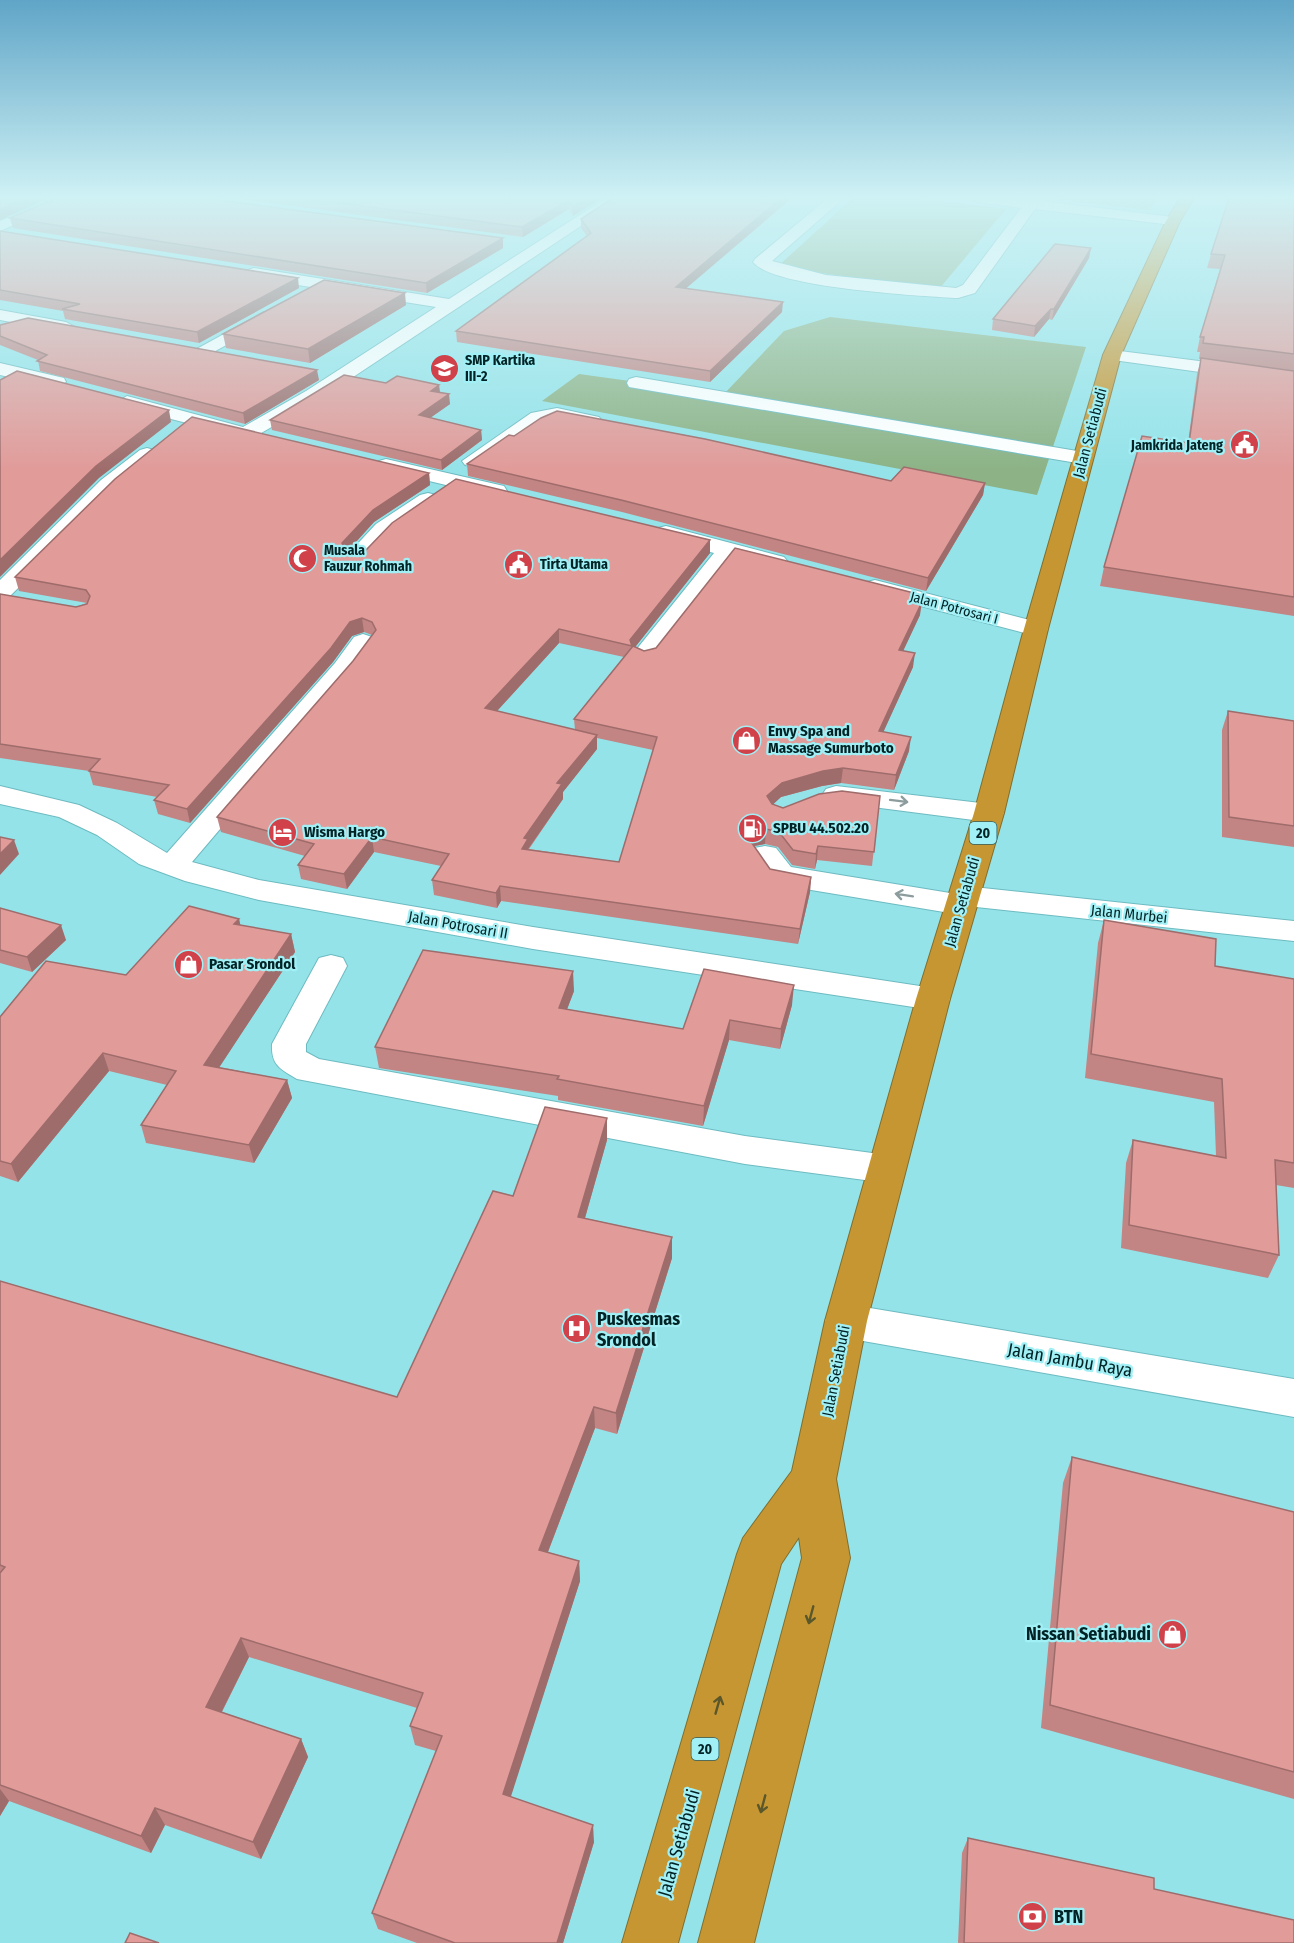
<svg xmlns="http://www.w3.org/2000/svg" width="1294" height="1943" viewBox="0 0 1294 1943" font-family="'Fira Sans Condensed',sans-serif">
  <rect width="100%" height="100%" fill="#94e3e9"/>
  <g fill="#8cb286">
    <polygon points="853,198 914,198 1006,209 939,289 777,267"/>
    <polygon points="1058,198 1157,198 1150,210 1057,200"/>
    <polygon points="830,317 1086,347 1037,495 542,401 579,374 724,394 784,331"/>
  </g>
  <g fill="none" stroke-linecap="round" stroke-linejoin="round">
    <defs>
      <g id="minor">
        <polygon points="55,198 75,198 0,231 0,221"/>
        <polygon points="606,198 623,198 320,399 256,436 249,438 240,434 234,435 120,406 117,402 127,396 243,427 306,391 436,307 254,278 248,276 246,273 248,270 254,268 449,299"/>
        <path d="M828 198H844L772 261 826 275 956 288 963 285 1021 208 977 202 970 198H1043L1041 201 1173 217 1180 221 1173 225 1035 209 975 293 958 298C922 296 773 288 753 262L755 259Z"/>
        <polygon points="0,310 66,322 75,327 66,332 0,320"/>
        <polygon points="264,312 270,313 273,317 270,321 208,355 202,356 193,351"/>
        <polygon points="1112,350 1294,373 1294,385 1106,359 1103,355"/>
        <polygon points="0,363 64,378 66,382 57,388 0,375"/>
        <polygon points="636,377 1083,452 1090,454 1093,458 1090,462 1083,464 629,387 627,383 629,379"/>
        <path d="M557 408 599 417 602 421 599 425C581 430 562 415 544 422 521 431 489 472 465 465L462 461 531 413Z"/>
        <polygon points="147,448 154,450 157,454 154,458 117,490 8,598 0,600 0,580 101,480 140,450"/>
        <polygon points="386,459 504,486 507,491 504,496 496,497 379,469 376,465 379,461"/>
        <polygon points="428,493 436,495 439,500 436,505 392,534 366,562 350,562 346,557 350,552 376,524 420,495"/>
        <polygon points="666,526 784,557 788,562 784,567 776,569 734,558 654,660 645,663 636,660 632,655 714,553 658,538 655,533 658,528"/>
        <polygon points="875,580 1045,624 1048,629 1045,634 1036,636 867,592 863,587 867,582"/>
        <polygon points="363,634 372,637 376,642 353,673 192,862 259,880 533,927 933,988 945,991 950,999 945,1007 933,1010 533,949 259,900 185,881 139,864 97,835 59,817 0,804 0,786 79,805 117,823 167,853 335,663 354,637"/>
        <polygon points="836,786 989,804 999,807 1004,813 999,819 989,822 826,801 822,795 826,789"/>
        <polygon points="765,846 776,848 791,867 950,893 953,889 964,886 1294,921 1294,941 976,907 973,912 962,915 781,885 770,882 750,855 754,848"/>
        <path d="M331 955 343 958 347 966 306 1044V1052L319 1059 745 1136 887 1155 900 1159 906 1169 900 1179 887 1183 745 1164 297 1079C280 1069 271 1065 272 1044L319 958Z"/>
        <polygon points="846,1304 1294,1379 1294,1417 846,1338 831,1333 825,1321 831,1309"/>
      </g>
      <polygon id="highway" points="1180,198 1194,198 1180,221 1121,355 1048,629 1004,813 950,999 867,1321 836,1479 850,1558 754,1943 698,1943 802,1558 799,1537 781,1564 678,1943 622,1943 737,1554 743,1538 792,1471 825,1321 916,999 974,813 1024,629 1103,355 1166,221"/>
    </defs>
    <use href="#minor" stroke="#6dbbc1" stroke-width="2"/>
    <use href="#highway" stroke="#816e2e" stroke-width="2"/>
    <use href="#minor" fill="#fff" fill-rule="evenodd"/>
    <use href="#highway" fill="#c69633" fill-rule="evenodd"/>
  </g>
  <g fill="#c28584" fill-rule="evenodd">
    <polygon points="234,198 602,198 573,216 569,209 523,237"/>
    <polygon points="1294,198 1294,616 1100,586 1104,567 1188,443 1197,374 1201,359 1199,359 1200,352 1197,352 1200,337 1220,269 1207,268 1211,254"/>
    <polygon points="10,218 503,238 503,248 427,293 13,228"/>
    <polygon points="581,219 686,288 782,312 710,382 457,342 456,331 587,236 581,228"/>
    <polygon points="0,231 299,288 199,343 65,319 63,311 0,300"/>
    <polygon points="1091,248 1089,258 1052,320 1049,319 1034,337 992,330 993,319"/>
    <polygon points="406,305 310,363 226,348 223,334"/>
    <polygon points="0,325 319,380 245,424 40,371 38,360 0,345"/>
    <polygon points="386,383 439,385 440,393 450,404 430,418 481,430 482,440 442,470 272,430 270,420"/>
    <polygon points="514,436 891,481 985,483 983,495 926,591 622,512 468,476 467,464"/>
    <path d="M429 473 430 485 374 522 348 551 710 553 635 647 644 651 917 601 920 615 903 651 913 667 883 732 909 751 894 790 841 783 822 786 781 797 773 804 783 808 880 796 872 866 817 860 815 869 792 865 778 847 765 844 754 846 770 869 811 877 810 892 798 944 501 901 497 908 434 895 432 880 441 866 374 852 347 889 301 879 298 865 305 856 221 832 217 817 353 661 372 635 364 632 352 636 333 662 190 823 158 814 154 800 157 797 93 785 89 771 0 758V594L76 607 87 603 19 591 15 577ZM559 643 624 657 574 719 575 730 497 711ZM597 738 653 750 619 862 529 849 563 799V792L597 749Z"/>
    <polygon points="1228,711 1294,721 1294,847 1222,837 1222,730"/>
    <polygon points="0,908 66,940 32,972 0,963"/>
    <polygon points="239,919 240,925 291,934 295,952 219,1067 287,1080 292,1098 254,1163 146,1143 141,1125 167,1085 109,1071 18,1182 0,1176 0,1017 126,975"/>
    <polygon points="1104,920 1215,966 1294,979 1294,1188 1276,1185 1279,1255 1268,1278 1121,1248 1126,1163 1133,1140 1216,1156 1214,1102 1085,1078 1098,943"/>
    <polygon points="574,991 567,1009 683,1029 792,1005 780,1049 729,1040 703,1126 558,1100 558,1096 379,1068 375,1047"/>
    <polygon points="607,1118 607,1140 585,1218 672,1237 672,1258 617,1434 595,1428 548,1552 579,1561 580,1581 510,1797 594,1842 563,1943 417,1943 378,1929 372,1913 436,1751 415,1745 410,1726 417,1708 249,1657 222,1712 301,1739 308,1757 261,1859 165,1825 151,1853 9,1801 0,1816 0,1281 397,1397 513,1196"/>
    <polygon points="1072,1457 1294,1512 1294,1799 1041,1728 1063,1483"/>
    <polygon points="968,1838 1154,1889 1294,1943 958,1943 962,1853"/>
  </g>
  <g fill="#9e6c6b">
    <polygon points="26,198 49,198 0,220 0,209"/>
    <polygon points="587,198 602,198 573,216 573,207"/>
    <polygon points="781,198 792,198 676,297 676,287"/>
    <polygon points="569,200 569,209 523,237 522,227"/>
    <polygon points="503,238 503,248 427,293 426,283"/>
    <polygon points="1091,248 1089,258 1052,320 1054,309"/>
    <polygon points="298,278 299,288 199,343 197,332"/>
    <polygon points="405,293 406,305 310,363 308,349"/>
    <polygon points="783,302 782,312 710,382 710,371"/>
    <polygon points="1051,309 1049,319 1034,337 1035,326"/>
    <polygon points="317,370 319,380 245,424 243,413"/>
    <polygon points="439,385 440,394 431,391"/>
    <polygon points="449,394 450,404 420,425 419,415"/>
    <polygon points="169,410 171,422 99,478 0,577 0,560 96,466"/>
    <polygon points="481,430 482,440 442,470 441,460"/>
    <polygon points="429,473 430,485 374,522 344,555 342,543 373,510"/>
    <polygon points="985,483 983,495 926,591 928,578"/>
    <polygon points="710,540 710,553 632,651 632,646 630,640"/>
    <polygon points="922,602 920,615 897,664 899,650"/>
    <polygon points="362,618 364,632 352,636 333,662 190,823 187,809 350,622"/>
    <polygon points="559,629 559,643 487,722 485,708"/>
    <polygon points="915,653 913,667 877,746 879,731"/>
    <polygon points="597,735 597,749 563,792 563,799 528,849 529,854 522,849 524,838 557,783"/>
    <polygon points="911,737 909,751 894,790 896,775"/>
    <polygon points="843,768 841,783 822,786 781,797 766,811 767,796 782,783 823,771"/>
    <polygon points="766,829 765,844 754,846 749,839 754,831"/>
    <polygon points="372,837 374,852 347,889 344,874"/>
    <polygon points="14,840 19,854 0,875 0,854"/>
    <polygon points="818,846 817,860 815,869 816,854"/>
    <polygon points="811,877 810,892 798,944 800,929"/>
    <polygon points="500,886 501,901 497,908 496,893"/>
    <polygon points="239,919 243,936 234,924"/>
    <polygon points="61,925 66,940 32,972 27,957"/>
    <polygon points="291,934 295,952 209,1083 204,1065"/>
    <polygon points="573,971 574,991 560,1028 559,1008"/>
    <polygon points="794,985 792,1005 780,1049 781,1029"/>
    <polygon points="730,1020 729,1040 703,1126 704,1106"/>
    <polygon points="103,1053 109,1071 18,1182 11,1164"/>
    <polygon points="287,1080 292,1098 254,1163 249,1145"/>
    <polygon points="607,1118 607,1140 579,1239 578,1217"/>
    <polygon points="672,1237 672,1258 617,1434 616,1413"/>
    <polygon points="594,1407 595,1428 541,1570 539,1550"/>
    <polygon points="579,1561 580,1581 506,1812 503,1794"/>
    <polygon points="241,1638 249,1657 215,1725 206,1707"/>
    <polygon points="301,1739 308,1757 261,1859 253,1842"/>
    <polygon points="0,1789 9,1801 0,1816"/>
    <polygon points="155,1808 165,1825 151,1853 141,1836"/>
    <polygon points="593,1825 594,1842 563,1943 557,1943"/>
  </g>
  <g fill="#e19b99" stroke="#9e6c6b" stroke-width="1.5">
    <polygon points="0,198 26,198 0,209"/>
    <polygon points="57,198 204,198 503,238 426,283 10,218"/>
    <polygon points="303,198 587,198 573,207 569,200 522,227"/>
    <polygon points="613,198 781,198 676,287 783,302 710,371 456,331 591,233 581,219"/>
    <polygon points="1229,198 1294,198 1294,354 1203,343 1204,337 1200,337 1225,255 1211,254"/>
    <polygon points="0,231 298,278 197,332 62,309 80,304 0,290"/>
    <polygon points="1055,244 1091,248 1054,309 1051,309 1035,326 993,319"/>
    <polygon points="324,280 405,293 308,349 223,334"/>
    <polygon points="28,318 317,370 243,413 37,361 47,355 0,336 0,325"/>
    <polygon points="1201,358 1294,371 1294,597 1104,567 1142,436 1189,443"/>
    <polygon points="17,371 169,410 96,466 0,560 0,380"/>
    <polygon points="344,375 386,383 397,376 439,385 431,391 449,394 419,415 481,430 441,460 270,420"/>
    <polygon points="557,411 705,439 891,481 904,467 985,483 928,578 621,500 467,464 509,435 514,436 541,418"/>
    <polygon points="192,417 429,473 373,510 342,543 348,551 366,550 392,523 456,479 710,540 630,640 632,646 559,629 485,708 597,735 557,783 562,784 524,838 528,839 522,849 619,862 657,737 574,719 633,646 644,651 656,648 735,548 918,594 914,601 922,602 899,650 915,653 879,731 911,737 896,775 843,768 823,771 782,783 767,796 772,804 783,808 819,794 842,791 880,796 874,852 818,846 816,854 793,850 779,832 766,829 754,831 749,839 770,869 811,877 800,929 500,886 496,893 432,880 449,854 372,837 344,874 298,865 314,844 217,817 353,661 376,630 372,622 362,618 350,622 331,648 187,809 154,800 169,785 89,771 100,759 0,744 0,594 76,607 87,604 90,596 86,590 15,577 115,479"/>
    <polygon points="1228,711 1294,721 1294,826 1229,817"/>
    <polygon points="0,837 14,840 0,854"/>
    <polygon points="189,906 239,919 234,924 291,934 204,1065 287,1080 249,1145 141,1125 176,1071 103,1053 11,1164 0,1161 0,1017 46,961 126,975"/>
    <polygon points="0,908 61,925 27,957 0,950"/>
    <polygon points="1104,920 1216,939 1215,966 1294,979 1294,1163 1275,1160 1279,1255 1129,1225 1133,1140 1226,1158 1222,1079 1091,1054"/>
    <polygon points="423,950 573,971 559,1008 683,1029 704,969 794,985 781,1029 730,1020 704,1106 557,1079 559,1076 375,1047"/>
    <polygon points="545,1107 607,1118 578,1217 672,1237 616,1413 594,1407 539,1550 579,1561 503,1794 593,1825 557,1943 455,1943 372,1913 442,1736 410,1726 423,1693 241,1638 206,1707 301,1739 253,1842 155,1808 141,1836 0,1785 0,1573 5,1567 0,1565 0,1281 397,1397 493,1191 513,1196"/>
    <polygon points="1072,1457 1294,1512 1294,1772 1050,1705"/>
    <polygon points="968,1838 1154,1878 1154,1889 1294,1920 1294,1943 964,1943"/>
    <polygon points="130,1933 159,1943 125,1943"/>
  </g>
  <defs><path id="oneway-shaft" d="M-6 0H5M1.5-3L5.5 0L1.5 3" fill="none" stroke-width="1.6" stroke-linecap="round" stroke-linejoin="round" transform="scale(1.5)"/></defs>
  <g stroke="#8d9c9d">
    <use href="#oneway-shaft" transform="translate(899 801) rotate(7)"/>
    <use href="#oneway-shaft" transform="translate(904 895) rotate(-171)"/>
  </g>
  <g stroke="#5a572b">
    <use href="#oneway-shaft" transform="translate(811 1615) rotate(105)"/>
    <use href="#oneway-shaft" transform="translate(718 1705) rotate(-74)"/>
    <use href="#oneway-shaft" transform="translate(763 1804) rotate(105)"/>
  </g>
  <linearGradient id="sky" x2="0" y2="1"><stop stop-color="#60a5c7"/><stop offset="0.42" stop-color="#cff2f5"/><stop offset="1" stop-color="#cff2f5" stop-opacity="0"/></linearGradient>
  <rect width="1294" height="470" fill="url(#sky)"/>
  <defs>
    <symbol id="school-disc" viewBox="-11 -11 22 22"><circle r="9.5" fill="#d14149" stroke="#a1f0f6"/><path d="M0-5L7-2L0 1L-7-2ZM-4 1L0 2.5L4 1V4Q0 6-4 4Z" fill="#fff"/></symbol>
    <symbol id="civic-disc" viewBox="-11 -11 22 22"><circle r="9.5" fill="#d14149" stroke="#a1f0f6"/><path d="M-.6-6.5H3V-4.5H.6V-3L4-1V1h2V6H-6V1h2V-1L-.6-3ZM-1.2 2.5V6h2.4V2.5Z" fill="#fff"/></symbol>
    <symbol id="mosque-disc" viewBox="-11 -11 22 22"><circle r="9.5" fill="#d14149" stroke="#a1f0f6"/><path d="M3.5-4.9A6 6 0 1 0 3.5 4.9A5 5 0 1 1 3.5-4.9Z" fill="#fff"/></symbol>
    <symbol id="shop-disc" viewBox="-11 -11 22 22"><circle r="9.5" fill="#d14149" stroke="#a1f0f6"/><path d="M-5-2.5h2.3a2.7 3.5 0 0 1 5.4 0H5L5.5 6h-11ZM-1.5-2.5h3a1.5 2.3 0 0 0-3 0Z" fill="#fff"/></symbol>
    <symbol id="fuel-disc" viewBox="-11 -11 22 22"><circle r="9.5" fill="#d14149" stroke="#a1f0f6"/><path d="M-5.5-6h7V0h2V4h1.3V-2.5L3-4.5l.8-.8L6-3V5H2.5V1h-1V6h-7ZM-4.2-4.7v3.2H.2V-4.7Z" fill="#fff"/></symbol>
    <symbol id="hotel-disc" viewBox="-11 -11 22 22"><circle r="9.5" fill="#d14149" stroke="#a1f0f6"/><path d="M-6-4.5h1.5V1H6V5H4.5V3h-9V5H-6ZM-4 0a1.8 1.8 0 1 1 3.6 0ZM.5 0V-2.5h3Q6-2.5 6 0Z" fill="#fff"/></symbol>
    <symbol id="hospital-disc" viewBox="-11 -11 22 22"><circle r="9.5" fill="#d14149" stroke="#a1f0f6"/><path d="M-5-5h3v3.5h4V-5h3V5h-3V1.5h-4V5h-3Z" fill="#fff"/></symbol>
    <symbol id="bank-disc" viewBox="-11 -11 22 22"><circle r="9.5" fill="#d14149" stroke="#a1f0f6"/><path d="M-6-4H6V4H-6ZM0-2.3a2.3 2.3 0 1 0 0 4.6a2.3 2.3 0 1 0 0-4.6Z" fill="#fff"/></symbol>
  </defs>
  <g fill-rule="evenodd">
    <use href="#school-disc" x="428" y="352" width="33" height="33"/>
    <use href="#civic-disc" x="1228" y="428" width="33" height="33"/>
    <use href="#mosque-disc" x="286" y="542" width="33" height="33"/>
    <use href="#civic-disc" x="502" y="548" width="33" height="33"/>
    <use href="#shop-disc" x="730" y="724" width="33" height="33"/>
    <use href="#fuel-disc" x="736" y="812" width="33" height="33"/>
    <use href="#hotel-disc" x="266" y="816" width="33" height="33"/>
    <use href="#shop-disc" x="172" y="948" width="33" height="33"/>
    <use href="#hospital-disc" x="560" y="1312" width="33" height="33"/>
    <use href="#shop-disc" x="1156" y="1618" width="33" height="33"/>
    <use href="#bank-disc" x="1016" y="1900" width="33" height="33"/>
  </g>
  <g text-anchor="middle" dominant-baseline="central" stroke-width="4.5" stroke-linejoin="round" paint-order="stroke">
    <g font-size="14" font-weight="bold" fill="#012325" stroke="#a1f0f6" text-anchor="start">
      <text x="465" y="360">SMP Kartika<tspan x="465" dy="16">III-2</tspan></text>
      <text x="1223" y="445" text-anchor="end">Jamkrida Jateng</text>
      <text x="324" y="550">Musala<tspan x="324" dy="16">Fauzur Rohmah</tspan></text>
      <text x="540" y="564">Tirta Utama</text>
    </g>
    <g font-size="14" fill="#012325" stroke="#a1f0f6">
      <text transform="translate(954 608) rotate(15)">Jalan Potrosari I</text>
    </g>
    <g fill="#a1f0f6" stroke="#316064" stroke-width="1.5">
      <rect x="969.5" y="822" width="27" height="22" rx="4.5"/>
      <rect x="691.5" y="1738" width="27" height="22" rx="4.5"/>
    </g>
    <g font-size="14" font-weight="bold" fill="#012325">
      <text x="983" y="833">20</text>
      <text x="705" y="1749">20</text>
    </g>
    <g font-size="15" fill="#012325" stroke="#a1f0f6">
      <text transform="translate(1090 433) rotate(-75)">Jalan Setiabudi</text>
      <text transform="translate(962 902) rotate(-74)">Jalan Setiabudi</text>
      <text transform="translate(1129 914) rotate(6)">Jalan Murbei</text>
      <text transform="translate(458 925) rotate(10)">Jalan Potrosari II</text>
      <text transform="translate(836 1371) rotate(-79)">Jalan Setiabudi</text>
    </g>
    <g font-size="15" font-weight="bold" fill="#012325" stroke="#a1f0f6" text-anchor="start">
      <text x="768" y="731">Envy Spa and<tspan x="768" dy="17">Massage Sumurboto</tspan></text>
      <text x="773" y="828">SPBU 44.502.20</text>
      <text x="304" y="832">Wisma Hargo</text>
      <text x="209" y="964">Pasar Srondol</text>
    </g>
    <g font-size="18" font-weight="bold" fill="#012325" stroke="#a1f0f6" text-anchor="start">
      <text x="597" y="1319">Puskesmas<tspan x="597" dy="21">Srondol</tspan></text>
      <text x="1151" y="1634" text-anchor="end">Nissan Setiabudi</text>
      <text x="1054" y="1917">BTN</text>
    </g>
    <g font-size="18" fill="#012325" stroke="#a1f0f6">
      <text transform="translate(1070 1360) rotate(10)">Jalan Jambu Raya</text>
      <text transform="translate(679 1843) rotate(-74)">Jalan Setiabudi</text>
    </g>
  </g>
</svg>
